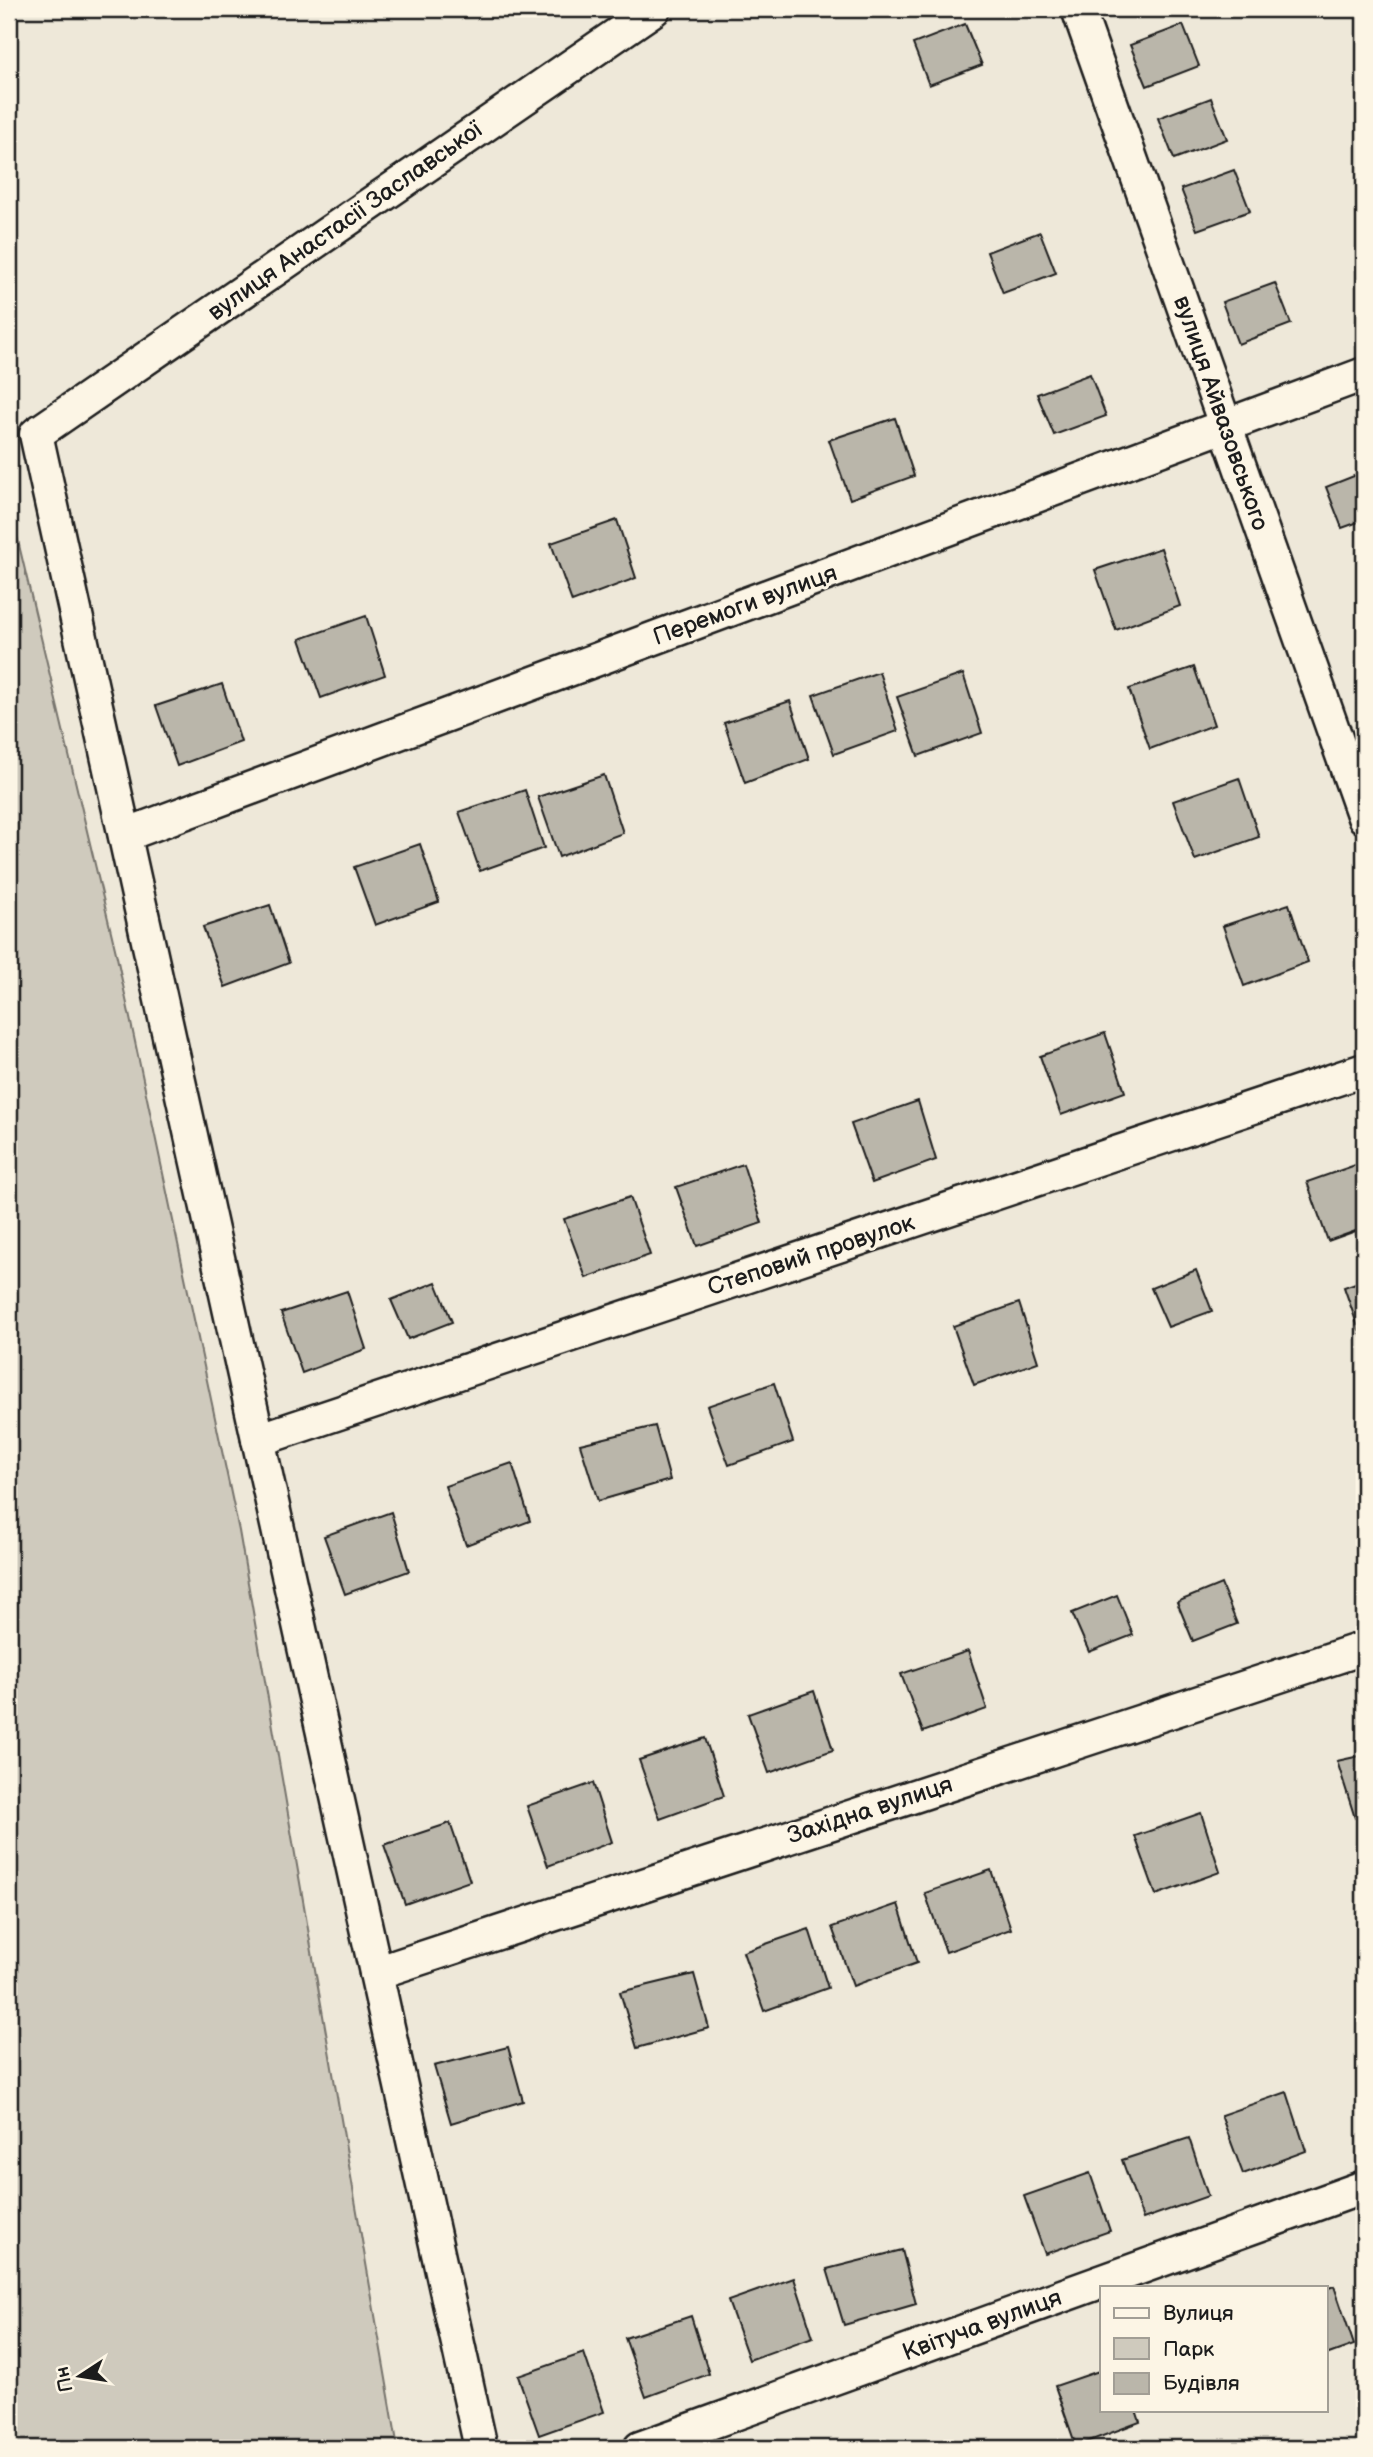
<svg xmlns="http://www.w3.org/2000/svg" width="1373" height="2457" viewBox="0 0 1373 2457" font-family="'Balsamiq Sans',sans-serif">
  <rect width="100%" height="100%" fill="#eee8d9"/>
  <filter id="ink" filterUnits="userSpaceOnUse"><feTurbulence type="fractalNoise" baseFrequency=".0143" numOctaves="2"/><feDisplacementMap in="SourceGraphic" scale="14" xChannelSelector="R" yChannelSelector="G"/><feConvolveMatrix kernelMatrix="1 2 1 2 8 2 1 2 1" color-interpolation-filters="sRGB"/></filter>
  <g filter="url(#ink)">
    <polygon fill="#cfcabd" stroke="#76736c" stroke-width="2" points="9,503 117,957 239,1531 398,2448 9,2448"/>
    <g fill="#bab6aa" stroke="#1c1c1c" stroke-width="2">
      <polygon points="965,24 982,65 929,85 913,44"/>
      <polygon points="1183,25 1199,66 1147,86 1130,45"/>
      <polygon points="1211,98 1227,139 1174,159 1158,118"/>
      <polygon points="1234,170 1250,211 1197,230 1181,189"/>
      <polygon points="1040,232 1056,273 1003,293 987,252"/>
      <polygon points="1275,283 1291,324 1238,344 1222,302"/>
      <polygon points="1090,374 1106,416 1054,435 1037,394"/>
      <polygon points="895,418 914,476 850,499 829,440"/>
      <polygon points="1364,472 1364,520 1342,528 1326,487"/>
      <polygon points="617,520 636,578 572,602 551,543"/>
      <polygon points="1161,548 1180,606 1116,630 1095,570"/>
      <polygon points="366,616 385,675 321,698 300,639"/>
      <polygon points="1194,667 1214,725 1150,749 1129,689"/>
      <polygon points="879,672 898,731 834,754 813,695"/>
      <polygon points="963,674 982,733 918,756 897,697"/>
      <polygon points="222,684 241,742 177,766 156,706"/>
      <polygon points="790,701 809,759 745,783 724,723"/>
      <polygon points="1364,701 1364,724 1357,704"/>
      <polygon points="604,775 623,833 559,857 538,797"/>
      <polygon points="1239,778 1259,837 1195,860 1173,801"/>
      <polygon points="525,790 544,848 480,871 459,812"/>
      <polygon points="420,844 439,902 375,925 354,867"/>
      <polygon points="1289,904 1308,962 1244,986 1223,926"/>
      <polygon points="270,905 289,963 225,987 203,927"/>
      <polygon points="1105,1033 1125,1092 1061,1115 1040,1056"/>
      <polygon points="918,1101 936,1160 872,1183 851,1124"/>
      <polygon points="1364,1162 1364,1228 1328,1241 1307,1182"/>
      <polygon points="743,1164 762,1223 697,1246 676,1187"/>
      <polygon points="630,1197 650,1255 586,1278 564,1219"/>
      <polygon points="1196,1270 1212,1311 1168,1327 1151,1288"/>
      <polygon points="1364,1280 1364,1344 1344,1287"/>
      <polygon points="436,1282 452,1322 408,1339 391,1300"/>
      <polygon points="347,1291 366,1349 302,1373 281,1313"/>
      <polygon points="1019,1303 1038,1362 974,1385 953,1326"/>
      <polygon points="774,1383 793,1442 729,1465 707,1406"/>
      <polygon points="655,1426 670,1480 598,1501 580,1444"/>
      <polygon points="512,1463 530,1521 466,1545 445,1486"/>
      <polygon points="391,1512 409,1571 345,1594 324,1536"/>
      <polygon points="1221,1584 1237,1624 1193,1641 1177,1602"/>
      <polygon points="1117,1595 1133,1635 1089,1652 1072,1613"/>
      <polygon points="968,1651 987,1709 923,1732 901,1674"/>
      <polygon points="814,1691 833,1750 769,1773 748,1714"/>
      <polygon points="705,1738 724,1796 660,1819 639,1760"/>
      <polygon points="1364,1755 1364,1815 1355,1818 1337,1761"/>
      <polygon points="593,1783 612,1842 548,1866 527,1806"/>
      <polygon points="1201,1813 1220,1872 1156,1895 1135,1836"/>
      <polygon points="450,1823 470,1881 405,1904 384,1845"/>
      <polygon points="991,1870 1011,1929 946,1952 925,1893"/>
      <polygon points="898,1904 917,1963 853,1986 832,1927"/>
      <polygon points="809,1929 828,1988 764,2011 743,1952"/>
      <polygon points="694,1974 709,2028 637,2048 620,1992"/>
      <polygon points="508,2047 523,2101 451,2123 434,2066"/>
      <polygon points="1287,2092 1306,2151 1243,2174 1221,2115"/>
      <polygon points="1189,2138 1208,2196 1143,2219 1122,2160"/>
      <polygon points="1090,2173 1110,2231 1045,2254 1024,2196"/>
      <polygon points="902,2250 916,2304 844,2325 827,2269"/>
      <polygon points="794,2278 813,2337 749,2360 728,2301"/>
      <polygon points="1334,2286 1354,2345 1326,2355 1326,2289"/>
      <polygon points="691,2316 709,2374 646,2397 625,2338"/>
      <polygon points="584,2353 604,2412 539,2435 518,2376"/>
      <polygon points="1102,2370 1102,2410 1136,2410 1140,2422 1076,2446 1055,2386"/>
    </g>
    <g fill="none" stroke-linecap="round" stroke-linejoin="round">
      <defs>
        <g id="street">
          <polyline points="1078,9 1364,817"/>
          <polyline points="125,835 1364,374"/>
          <polyline points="258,1440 1364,1070"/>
          <polyline points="376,1973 1364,1648"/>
          <polyline points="481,2448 36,434 654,9"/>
          <polyline points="640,2448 1364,2187"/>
        </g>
      </defs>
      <use href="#street" stroke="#1c1c1c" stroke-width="37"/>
      <use href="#street" stroke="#fcf5e5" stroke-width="32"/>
    </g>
  </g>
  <g text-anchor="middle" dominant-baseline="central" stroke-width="6" stroke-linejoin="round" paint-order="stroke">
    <g font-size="24" fill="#1c1c1c" stroke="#fcf5e5">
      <text transform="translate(345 221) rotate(-35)">вулиця Анастасії Заславської</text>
      <text transform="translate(1221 413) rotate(71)">вулиця Айвазовського</text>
      <text transform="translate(745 605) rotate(-20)">Перемоги вулиця</text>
      <text transform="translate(811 1255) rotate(-18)">Степовий провулок</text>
      <text transform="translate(870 1810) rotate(-18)">Західна вулиця</text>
      <text transform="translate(982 2325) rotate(-20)">Квітуча вулиця</text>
    </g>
  </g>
  <rect width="1373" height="2457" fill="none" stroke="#fcf5e5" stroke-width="35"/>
  <rect x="18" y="18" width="1338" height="2422" fill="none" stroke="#1c1c1c" stroke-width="2.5" filter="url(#ink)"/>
  <rect x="1100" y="2286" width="228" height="126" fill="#fcf5e5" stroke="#a29e95" stroke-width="2"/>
  <rect x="1114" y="2308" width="35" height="10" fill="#fcf5e5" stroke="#a29e95" stroke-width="2"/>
  <text x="1163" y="2320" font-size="21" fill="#1c1c1c">Вулиця</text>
  <rect x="1114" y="2338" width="35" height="21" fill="#cfcabd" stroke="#a29e95" stroke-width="2"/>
  <text x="1163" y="2356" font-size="21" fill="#1c1c1c">Парк</text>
  <rect x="1114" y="2373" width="35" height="21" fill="#bab6aa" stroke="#a29e95" stroke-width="2"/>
  <text x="1163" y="2390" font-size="21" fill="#1c1c1c">Будівля</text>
  <g transform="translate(80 2376) rotate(258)" stroke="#fcf5e5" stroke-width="5" paint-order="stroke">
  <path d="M0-5L12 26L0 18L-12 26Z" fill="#1c1c1c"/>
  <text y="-10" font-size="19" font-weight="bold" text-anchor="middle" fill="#1c1c1c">Пн</text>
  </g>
</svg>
